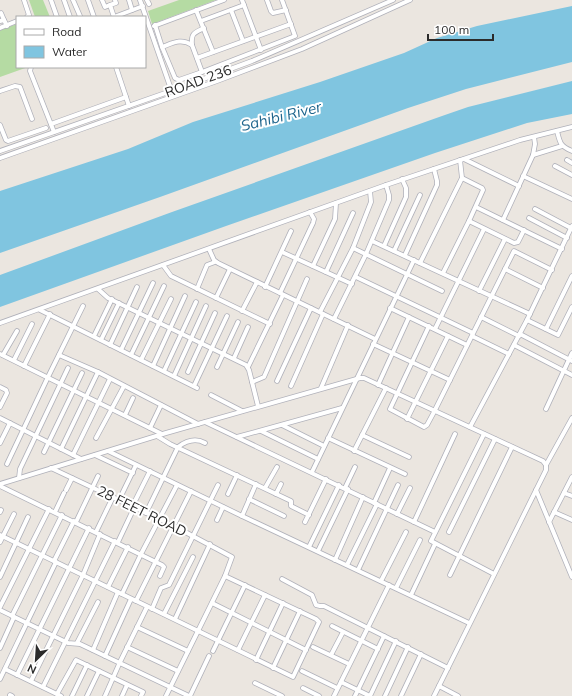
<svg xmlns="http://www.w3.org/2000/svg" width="572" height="696" viewBox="0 0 572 696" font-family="Mulish,sans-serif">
  <rect width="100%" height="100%" fill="#ebe6e0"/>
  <g fill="#b5dba3">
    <polygon points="29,0 43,0 50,17 35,17"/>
    <polygon points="179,0 216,0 152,24 148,11"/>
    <polygon points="17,24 17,67 28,67 0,77 0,30"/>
  </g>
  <g fill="#80c5e0">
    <polygon points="572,6 572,62 466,89 408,108 160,197 0,253 0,191 128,149 193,122 320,82 404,53 437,38 477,26"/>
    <polygon points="572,81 572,114 527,123 435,153 226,226 0,307 0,275 172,212 442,116 468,107"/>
  </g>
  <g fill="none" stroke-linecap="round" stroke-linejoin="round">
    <defs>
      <g id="minor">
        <polyline points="24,0 29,15 27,17"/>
        <polyline points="51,0 57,17"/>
        <polyline points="64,0 70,17"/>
        <polyline points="73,0 80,16 79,17"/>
        <polyline points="88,0 94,17"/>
        <polyline points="102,0 105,7 110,5"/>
        <polyline points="129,0 132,10"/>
        <polyline points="140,0 172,92"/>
        <polyline points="147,0 149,4"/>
        <polyline points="242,0 261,50"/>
        <polyline points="267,0 271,11 273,13 286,10"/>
        <polyline points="196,10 213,52"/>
        <polyline points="231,10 243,41"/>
        <polyline points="1,13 4,20"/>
        <polyline points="114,17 143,6"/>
        <polyline points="114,17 110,5 116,3 115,0"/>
        <polyline points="0,21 4,20 7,26"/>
        <polyline points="201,21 244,5"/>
        <path d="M155 25 162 47C173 43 181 38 192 45L202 72 295 36 282 0"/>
        <polyline points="154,26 224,0"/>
        <polyline points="0,28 17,21"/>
        <path d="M192 45C191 33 194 33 204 28"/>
        <polyline points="162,47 175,78 179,80 202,72"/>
        <polyline points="197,58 291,24"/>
        <polyline points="31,67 30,71 54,132"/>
        <polyline points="116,67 129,106"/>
        <polyline points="0,91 15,86 20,87 32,119"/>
        <polyline points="51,124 126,97"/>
        <polyline points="0,125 6,140 8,141 46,128"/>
        <path d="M557 131C560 143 560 146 572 151"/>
        <polyline points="0,151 171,91 252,61 393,0"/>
        <polyline points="533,155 562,146"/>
        <polyline points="0,158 217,81 302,49 410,0"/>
        <polyline points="464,159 519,186"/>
        <polyline points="567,160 572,163"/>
        <polyline points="555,166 572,175"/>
        <polyline points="523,176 572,199"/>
        <polyline points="476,207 562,249"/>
        <polyline points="535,209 571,228"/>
        <polyline points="529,218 567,238"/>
        <polyline points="503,220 533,155 535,144 534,137"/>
        <polyline points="469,221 514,243 518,242 524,230"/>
        <polyline points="372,241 530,314"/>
        <polyline points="384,246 406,197 406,188 402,179"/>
        <polyline points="353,248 442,291"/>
        <polyline points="209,249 214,260 218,263 375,339"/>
        <polyline points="394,251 420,195"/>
        <polyline points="282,252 352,284"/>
        <polyline points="405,255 437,185 437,181 434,169"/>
        <polyline points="420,263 462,178 460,160"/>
        <polyline points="163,265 171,276 270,324"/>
        <polyline points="313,266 335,219 336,203"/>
        <polyline points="505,269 543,288"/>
        <polyline points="326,272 353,213"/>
        <polyline points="443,273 469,221 483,190 482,188 462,178"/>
        <polyline points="356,277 473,333"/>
        <polyline points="265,287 291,231"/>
        <polyline points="98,289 108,298 246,365 249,370 258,406"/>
        <polyline points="197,289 207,265 215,262"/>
        <polyline points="479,291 505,239"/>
        <polyline points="280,293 313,223 314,219 310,212"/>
        <polyline points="216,298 230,269"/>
        <polyline points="390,308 467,345"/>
        <polyline points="40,310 197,388"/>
        <polyline points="242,311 257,282"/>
        <polyline points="320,312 353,248 371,202 370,191"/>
        <polyline points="481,317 519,336"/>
        <polyline points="334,319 366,254 389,200 389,195 386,185"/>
        <polyline points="527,320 558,335 572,307"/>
        <polyline points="0,323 386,185 520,140 572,127"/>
        <polyline points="429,326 390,409 424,427 427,425 434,412 514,251 552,270"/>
        <polyline points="435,329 484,229"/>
        <polyline points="546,329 572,276"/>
        <polyline points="520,334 572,361"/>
        <polyline points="94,336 112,299"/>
        <polyline points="472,336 509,354"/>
        <polyline points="101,340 119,303"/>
        <polyline points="373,344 450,380"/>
        <polyline points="110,345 137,287"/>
        <polyline points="514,345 572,375"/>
        <polyline points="121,350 153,283"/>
        <polyline points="0,354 162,434"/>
        <polyline points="3,355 17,331"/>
        <polyline points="59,355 98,372 198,424"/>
        <polyline points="131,355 164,286"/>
        <polyline points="234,358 248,327"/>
        <polyline points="14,360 32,324"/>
        <polyline points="141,360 171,299"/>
        <polyline points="24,366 50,314"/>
        <polyline points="153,366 185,296"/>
        <polyline points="217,367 238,322"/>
        <polyline points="248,367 283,295"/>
        <polyline points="164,371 196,302"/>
        <polyline points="188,372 215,313"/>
        <polyline points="174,376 206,306"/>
        <polyline points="277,381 311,308"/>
        <polyline points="252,382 264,377 307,279"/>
        <polyline points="378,385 409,317"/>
        <polyline points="194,386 227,316"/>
        <polyline points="291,386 323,314"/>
        <polyline points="0,387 6,390 7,393 0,407"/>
        <polyline points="321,388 348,325"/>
        <polyline points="211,395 242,411"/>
        <polyline points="546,409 572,353"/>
        <polyline points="125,415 133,398"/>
        <polyline points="0,418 81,459"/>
        <polyline points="407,419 448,336"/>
        <polyline points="205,422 435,532"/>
        <polyline points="282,425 324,446"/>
        <polyline points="470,427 527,320 572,226"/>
        <polyline points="150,428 161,405"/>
        <polyline points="261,431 318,459"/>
        <polyline points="484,434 431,541 494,574"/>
        <polyline points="362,435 409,457"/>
        <polyline points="157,436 170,444 291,501 291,506 309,515"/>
        <polyline points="237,437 342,408"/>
        <polyline points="96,438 124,386"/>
        <polyline points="328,438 405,474"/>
        <polyline points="0,443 10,423"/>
        <polyline points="61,449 98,372"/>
        <polyline points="108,451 242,516 469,623"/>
        <polyline points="354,451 386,388"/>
        <polyline points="44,452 82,373"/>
        <polyline points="73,455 110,379"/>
        <polyline points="95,455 133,473"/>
        <polyline points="7,464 48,377 83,306"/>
        <polyline points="546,465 572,418"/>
        <polyline points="51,468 174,526 232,557 225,576 166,696"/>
        <polyline points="312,472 414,260"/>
        <polyline points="19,478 20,469 68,368"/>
        <polyline points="0,484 166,433 360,378 364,378 543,461 546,465 546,470 434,696"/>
        <polyline points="0,486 162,565 164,567 160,576"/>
        <polyline points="265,488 277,467"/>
        <polyline points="345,488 355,467"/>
        <polyline points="66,490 72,478"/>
        <polyline points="536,490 572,577"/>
        <polyline points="564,493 572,496"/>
        <polyline points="228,494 237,475"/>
        <polyline points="276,494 281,484"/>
        <polyline points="249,499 284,516"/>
        <polyline points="119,500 136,465"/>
        <polyline points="374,503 390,468"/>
        <polyline points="132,507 150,471"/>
        <polyline points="0,512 1,510"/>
        <polyline points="55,512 64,493"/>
        <polyline points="554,512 572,520"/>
        <path d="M146 513 178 447C186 441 196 438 205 443"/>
        <polyline points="397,514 410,488"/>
        <polyline points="242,516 256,484"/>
        <polyline points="217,520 223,507"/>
        <polyline points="76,522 98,476"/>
        <polyline points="305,522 326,479"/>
        <polyline points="414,522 455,434"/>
        <polyline points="549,522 572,477"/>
        <polyline points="96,532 113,497"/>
        <polyline points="449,532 495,439"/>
        <polyline points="0,535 293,677 319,622 316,619 225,576"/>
        <polyline points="0,542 14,514"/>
        <polyline points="118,542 134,508"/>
        <polyline points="309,547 339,485"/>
        <polyline points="318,551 348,489"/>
        <polyline points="335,560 363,497"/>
        <polyline points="54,561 74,521"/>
        <polyline points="347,565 377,504"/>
        <polyline points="358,570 398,485"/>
        <polyline points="450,575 512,447"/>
        <polyline points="0,577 28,517"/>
        <polyline points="282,579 312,595 316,605 320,606 324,606 448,668"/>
        <polyline points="381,581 406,532"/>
        <polyline points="108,587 128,547"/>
        <polyline points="396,588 420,540"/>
        <polyline points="122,594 141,554 177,485"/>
        <polyline points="411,595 435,544"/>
        <polyline points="136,601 191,491"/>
        <polyline points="212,603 306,650"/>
        <polyline points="0,607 49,509"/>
        <polyline points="152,609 161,588 169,585 218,485"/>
        <polyline points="0,610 68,643 80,644 189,696"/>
        <polyline points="164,614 193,557"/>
        <polyline points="12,616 62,515"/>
        <polyline points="175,619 210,544"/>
        <polyline points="332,626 378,649"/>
        <polyline points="137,627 188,651"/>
        <polyline points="77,643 98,602"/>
        <polyline points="127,647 178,671"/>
        <polyline points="313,647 349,664"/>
        <polyline points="0,648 14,617"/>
        <polyline points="93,650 118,592"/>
        <polyline points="238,650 265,595"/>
        <polyline points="213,651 245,585"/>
        <polyline points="331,655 343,632"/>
        <polyline points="105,656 131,599"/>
        <polyline points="256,660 283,603"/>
        <polyline points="273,668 300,611"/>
        <polyline points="5,669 61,696"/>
        <polyline points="302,671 337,688"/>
        <polyline points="17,675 89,528"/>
        <polyline points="0,679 56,562"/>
        <polyline points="31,681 83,575 100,534"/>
        <polyline points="341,682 370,696"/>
        <polyline points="255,683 282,696"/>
        <polyline points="439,686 458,696"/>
        <polyline points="43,687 115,541"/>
        <polyline points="303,688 319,696"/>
        <polyline points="57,694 76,660 143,692 141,696"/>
        <polyline points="10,695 12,696"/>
        <polyline points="72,696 87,665"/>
        <polyline points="87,696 99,671"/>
        <polyline points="105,696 120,662 147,607"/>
        <polyline points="122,696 127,685"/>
        <polyline points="190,696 209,656"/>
        <polyline points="334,696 389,585"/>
        <polyline points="355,696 384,636"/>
        <polyline points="370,696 396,641"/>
        <polyline points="385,696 408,647"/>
        <polyline points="401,696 421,654"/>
      </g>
    </defs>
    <use href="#minor" stroke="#b0b1ba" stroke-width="5.5"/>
    <use href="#minor" stroke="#fff" stroke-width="4"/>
  </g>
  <g text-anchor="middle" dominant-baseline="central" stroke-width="4" stroke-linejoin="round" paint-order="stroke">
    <g font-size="14" fill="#2b2b2b" stroke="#fff">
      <text transform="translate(198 81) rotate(-20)">ROAD 236</text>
      <text transform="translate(142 511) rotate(26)">28 FEET ROAD</text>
    </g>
    <g font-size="15" font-style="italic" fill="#1e658d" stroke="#fff">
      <text transform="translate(281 116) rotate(-14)">Sahibi River</text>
    </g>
  </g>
  <rect x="16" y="16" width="130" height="52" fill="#ffffff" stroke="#aaaaaa"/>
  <rect x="24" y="29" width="20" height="6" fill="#ffffff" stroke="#aaaaaa"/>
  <text x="52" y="36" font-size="12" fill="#2b2b2b">Road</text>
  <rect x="24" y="46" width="20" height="12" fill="#80c5e0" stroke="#aaaaaa"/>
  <text x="52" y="56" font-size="12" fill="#2b2b2b">Water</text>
  <g transform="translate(36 660) rotate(205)" stroke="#ffffff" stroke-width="3" paint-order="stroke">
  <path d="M0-3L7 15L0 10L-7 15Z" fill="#2b2b2b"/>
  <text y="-6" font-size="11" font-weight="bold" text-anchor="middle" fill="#2b2b2b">N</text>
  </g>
  <path d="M428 34v6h65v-6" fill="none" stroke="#2b2b2b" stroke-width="2"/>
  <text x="434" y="34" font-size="12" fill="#2b2b2b" stroke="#ffffff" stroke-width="3" paint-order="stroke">100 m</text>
</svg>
